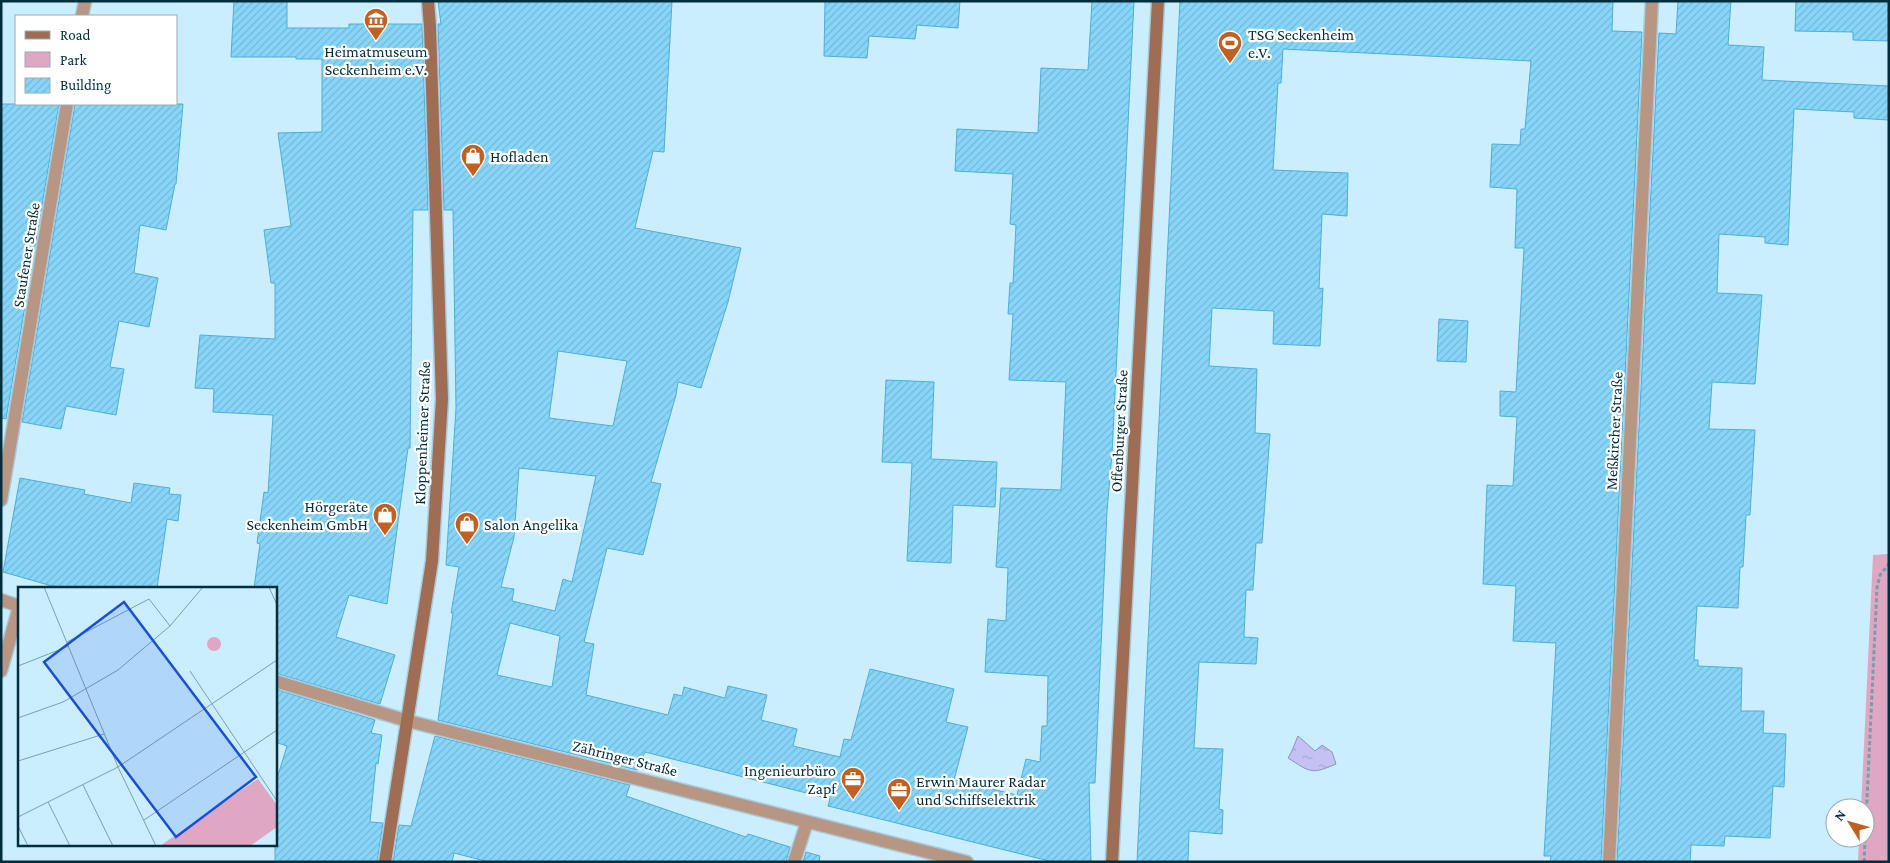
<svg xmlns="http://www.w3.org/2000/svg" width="1890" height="863" viewBox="0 0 1890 863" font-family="'Crimson Pro',serif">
  <defs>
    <pattern id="water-ripples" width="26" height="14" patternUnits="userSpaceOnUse" patternTransform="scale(1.25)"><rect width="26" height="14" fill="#c5c1f3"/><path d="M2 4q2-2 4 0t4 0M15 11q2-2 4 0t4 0" fill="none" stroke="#a7a6d1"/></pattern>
    <pattern id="building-hatch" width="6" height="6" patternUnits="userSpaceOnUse" patternTransform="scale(1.25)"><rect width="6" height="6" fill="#87d6f9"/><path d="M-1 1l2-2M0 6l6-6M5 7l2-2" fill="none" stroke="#73b8d6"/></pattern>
  </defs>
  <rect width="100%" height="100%" fill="#cbeeff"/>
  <polygon fill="#e0a7c2" points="1889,528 1889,862 1858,862 1859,838 1865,838 1865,808 1861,808 1873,555 1888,554"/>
  <path fill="url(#water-ripples)" stroke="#8a95bc" d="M1298 736 1315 751 1322 745 1332 752 1336 764C1311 775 1310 772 1288 758L1291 753Z"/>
  <g fill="url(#building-hatch)" stroke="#4daed7" fill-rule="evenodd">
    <polygon points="234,1 287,1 287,28 349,28 349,24 422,24 428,210 413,210 410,448 408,448 387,604 349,595 336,637 395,655 380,704 275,673 275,588 254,588 260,544 257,543 264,492 268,493 273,415 213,412 214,389 195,388 200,335 275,339 275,283 271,283 264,230 291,226 278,133 322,132 322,59 296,59 296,57 231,57"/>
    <path d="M438 1H672L664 152 653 151 635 228 741 248 728 302 701 388 678 382 676 395 651 482 661 484 643 555 607 548 584 642 594 644 586 695 668 715 674 694 682 696 684 687 725 698 728 686 767 695 761 720 797 729 793 746 840 757 844 739 851 740 870 669 954 689 946 722 968 727 954 780 1017 795 1026 759 1040 762 1042 726H1047L1048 676 985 672 988 619 1006 621 1008 568 996 567 1001 488 1061 490 1066 382 1009 380 1013 314H1008L1010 283H1013L1016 225 1010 224 1013 174 955 171 957 129 1038 133 1041 68 1088 70 1092 1H1134L1112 454 1107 511 1095 783H1089L1091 862H1053L828 806 830 799 645 752 637 770 438 720 453 613H451L459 567 446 565 456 408 453 210H444L438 24H441ZM558 351 627 361 613 426 549 418ZM519 468 596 476 572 582 563 579 555 611 512 601 514 589 501 587 514 537ZM510 623 560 636 552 687 497 675Z"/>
    <polygon points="825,1 960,1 958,28 917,25 915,39 869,36 867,58 824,56"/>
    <polygon points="1180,1 1613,1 1612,31 1642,32 1601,862 1550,862 1551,856 1544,856 1556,643 1513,641 1516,586 1483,584 1487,485 1513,486 1517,417 1500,416 1500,391 1516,392 1524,248 1515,248 1517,189 1490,187 1492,144 1520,145 1521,129 1525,129 1531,61 1283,49 1281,83 1278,83 1273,170 1348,173 1347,216 1322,214 1319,289 1323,288 1320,346 1273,344 1274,311 1212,308 1209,366 1257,369 1255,433 1270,434 1262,543 1256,543 1253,590 1246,590 1244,637 1258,638 1256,664 1199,662 1194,748 1223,749 1219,809 1223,810 1222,834 1189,831 1188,862 1137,862"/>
    <polygon points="1678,1 1731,1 1728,45 1764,47 1762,80 1889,86 1889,120 1854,118 1854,112 1794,109 1788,245 1765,243 1765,237 1719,234 1717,293 1762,295 1755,384 1712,382 1709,429 1755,430 1750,515 1746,515 1743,567 1740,567 1738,608 1697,606 1694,660 1698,660 1698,666 1742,668 1741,711 1764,711 1763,733 1786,734 1784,787 1773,786 1770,838 1725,836 1724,846 1691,845 1690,862 1617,862 1659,33 1676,34"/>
    <polygon points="1796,1 1889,1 1889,41 1853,40 1853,32 1795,31"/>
    <polygon points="1,104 59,104 6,419 1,418"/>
    <polygon points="75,104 183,104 176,184 175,184 166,230 140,225 134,273 158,278 149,327 119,321 110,367 124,369 116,415 66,406 61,429 22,422"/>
    <polygon points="1439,319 1468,321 1466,362 1437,361"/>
    <polygon points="886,380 934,382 931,459 997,462 995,507 953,505 951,563 907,561 912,463 882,462"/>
    <polygon points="20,478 85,490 84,494 131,503 134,483 170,488 169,494 181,495 178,521 167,519 157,588 59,588 3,572"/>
    <polygon points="275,689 375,720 371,733 382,735 378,764 376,763 370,822 383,823 377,862 275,862 275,785 287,746 275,742"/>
    <polygon points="435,736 630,785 626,796 746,837 748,834 790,847 786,862 489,862 454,853 452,862 393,862 399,825 411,826"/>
    <polygon points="806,852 820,856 819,862 803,862"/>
  </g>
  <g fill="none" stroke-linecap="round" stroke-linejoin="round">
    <defs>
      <g id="street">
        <polyline points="82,16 85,1"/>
        <polyline points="1,500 67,104"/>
        <polyline points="1,600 19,606"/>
        <polyline points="1,671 19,607"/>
        <polyline points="275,681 408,721 967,862"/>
        <polyline points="794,862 807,822"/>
        <polyline points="1609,862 1652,1"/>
      </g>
      <g id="secondary">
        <polyline points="385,862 432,561 442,399 430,27 428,1"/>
        <polyline points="1112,862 1158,1"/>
      </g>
    </defs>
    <use href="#street" stroke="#a7cbdc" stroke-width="15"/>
    <use href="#secondary" stroke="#a7cbdc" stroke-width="15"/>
    <polyline stroke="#769dad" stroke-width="3" stroke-dasharray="4 2.5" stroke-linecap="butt" points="1864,862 1877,588 1880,575 1889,564"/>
    <use href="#street" stroke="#b89684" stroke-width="12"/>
    <use href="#secondary" stroke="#9e6d54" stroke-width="12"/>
  </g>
  <defs>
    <symbol id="museum-pin" viewBox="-11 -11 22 30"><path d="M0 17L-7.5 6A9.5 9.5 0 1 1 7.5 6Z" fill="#c26022" stroke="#fff"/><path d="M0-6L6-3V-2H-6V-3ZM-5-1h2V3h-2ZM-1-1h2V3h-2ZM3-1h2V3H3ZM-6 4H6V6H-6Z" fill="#fff"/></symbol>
    <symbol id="stadium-pin" viewBox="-11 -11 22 30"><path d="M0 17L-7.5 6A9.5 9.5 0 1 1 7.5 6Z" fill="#c26022" stroke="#fff"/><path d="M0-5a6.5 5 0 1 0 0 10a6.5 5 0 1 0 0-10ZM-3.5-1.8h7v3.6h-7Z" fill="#fff"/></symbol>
    <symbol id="shop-pin" viewBox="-11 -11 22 30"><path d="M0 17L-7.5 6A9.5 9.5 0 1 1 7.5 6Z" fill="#c26022" stroke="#fff"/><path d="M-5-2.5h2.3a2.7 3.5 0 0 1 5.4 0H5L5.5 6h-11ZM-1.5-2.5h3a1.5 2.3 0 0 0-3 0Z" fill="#fff"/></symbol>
    <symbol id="office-pin" viewBox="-11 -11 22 30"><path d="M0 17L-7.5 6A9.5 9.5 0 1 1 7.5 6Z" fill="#c26022" stroke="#fff"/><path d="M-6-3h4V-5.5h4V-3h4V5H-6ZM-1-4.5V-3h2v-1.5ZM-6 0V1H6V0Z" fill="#fff"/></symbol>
  </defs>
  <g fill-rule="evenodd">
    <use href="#museum-pin" x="362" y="6" width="28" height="38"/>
    <use href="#stadium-pin" x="1216" y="29" width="28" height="38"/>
    <use href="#shop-pin" x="459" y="142" width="28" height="38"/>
    <use href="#shop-pin" x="371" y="501" width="28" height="38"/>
    <use href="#shop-pin" x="453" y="510" width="28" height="38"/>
    <use href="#office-pin" x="839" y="765" width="28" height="38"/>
    <use href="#office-pin" x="885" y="776" width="28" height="38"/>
  </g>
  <g text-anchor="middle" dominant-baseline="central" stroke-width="4.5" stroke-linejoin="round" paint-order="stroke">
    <g font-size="16" fill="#012d3d" stroke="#fff" text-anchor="start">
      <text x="1248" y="34">TSG Seckenheim<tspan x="1248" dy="18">e.V.</tspan></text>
      <text x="376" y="51" text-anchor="middle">Heimatmuseum<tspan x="376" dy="18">Seckenheim e.V.</tspan></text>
      <text x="490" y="156">Hofladen</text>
      <text x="368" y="506" text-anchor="end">Hörgeräte<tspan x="368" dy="18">Seckenheim GmbH</tspan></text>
      <text x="484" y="524">Salon Angelika</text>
      <text x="836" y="770" text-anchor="end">Ingenieurbüro<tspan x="836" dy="18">Zapf</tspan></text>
      <text x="916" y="781">Erwin Maurer Radar<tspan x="916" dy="18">und Schiffselektrik</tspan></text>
    </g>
    <g font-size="16" fill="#012d3d" stroke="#fff">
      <text transform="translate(26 255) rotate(-81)">Staufener Straße</text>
      <text transform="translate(1119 431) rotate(-87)">Offenburger Straße</text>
      <text transform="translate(1614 431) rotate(-87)">Meßkircher Straße</text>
      <text transform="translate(422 433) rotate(-88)">Kloppenheimer Straße</text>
      <text transform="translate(625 758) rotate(14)">Zähringer Straße</text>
    </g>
  </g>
  <g transform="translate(18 587)">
    <rect width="259" height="259" fill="#cbeeff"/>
    <path d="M189 57a7 7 0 1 1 14 0a7 7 0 1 1-14 0ZM240 192 259 218V240L232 259H142Z" fill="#e0a7c2"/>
    <path fill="none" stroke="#7aa1b1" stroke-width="1" d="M26 0 100 180 138 259M251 0 259 18M49 55 131 12 152 39M0 79 51 59M172 84 259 214M0 131 45 115 100 83 152 39 185 0M0 174 86 147M65 198 95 259M30 215 52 259M0 230 100 180 259 73M126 233 259 143M0 239 10 259"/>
    <path fill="#1d4ed8" fill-opacity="0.15" stroke="#1d4ed8" stroke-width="2.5" d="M106 15 238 190 158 250 26 75Z"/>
    <rect width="259" height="259" fill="none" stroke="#012d3d" stroke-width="2.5"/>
  </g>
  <rect width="1890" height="863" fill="none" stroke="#012d3d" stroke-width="5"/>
  <rect x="15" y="15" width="162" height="90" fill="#ffffff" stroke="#99abb1"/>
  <rect x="25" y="31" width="25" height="8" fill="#9e6d54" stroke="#99abb1"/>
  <text x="60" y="40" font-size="15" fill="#012d3d">Road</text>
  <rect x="25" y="52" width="25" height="15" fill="#e0a7c2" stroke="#99abb1"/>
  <text x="60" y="65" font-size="15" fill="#012d3d">Park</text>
  <rect x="25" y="78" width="25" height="15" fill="url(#building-hatch)" stroke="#99abb1"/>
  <text x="60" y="90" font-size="15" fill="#012d3d">Building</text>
  <g transform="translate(1850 823) rotate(307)"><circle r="24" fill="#ffffff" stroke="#99abb1"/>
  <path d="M0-4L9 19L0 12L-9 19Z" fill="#c26022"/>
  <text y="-8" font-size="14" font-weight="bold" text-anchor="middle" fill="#012d3d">N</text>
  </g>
</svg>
